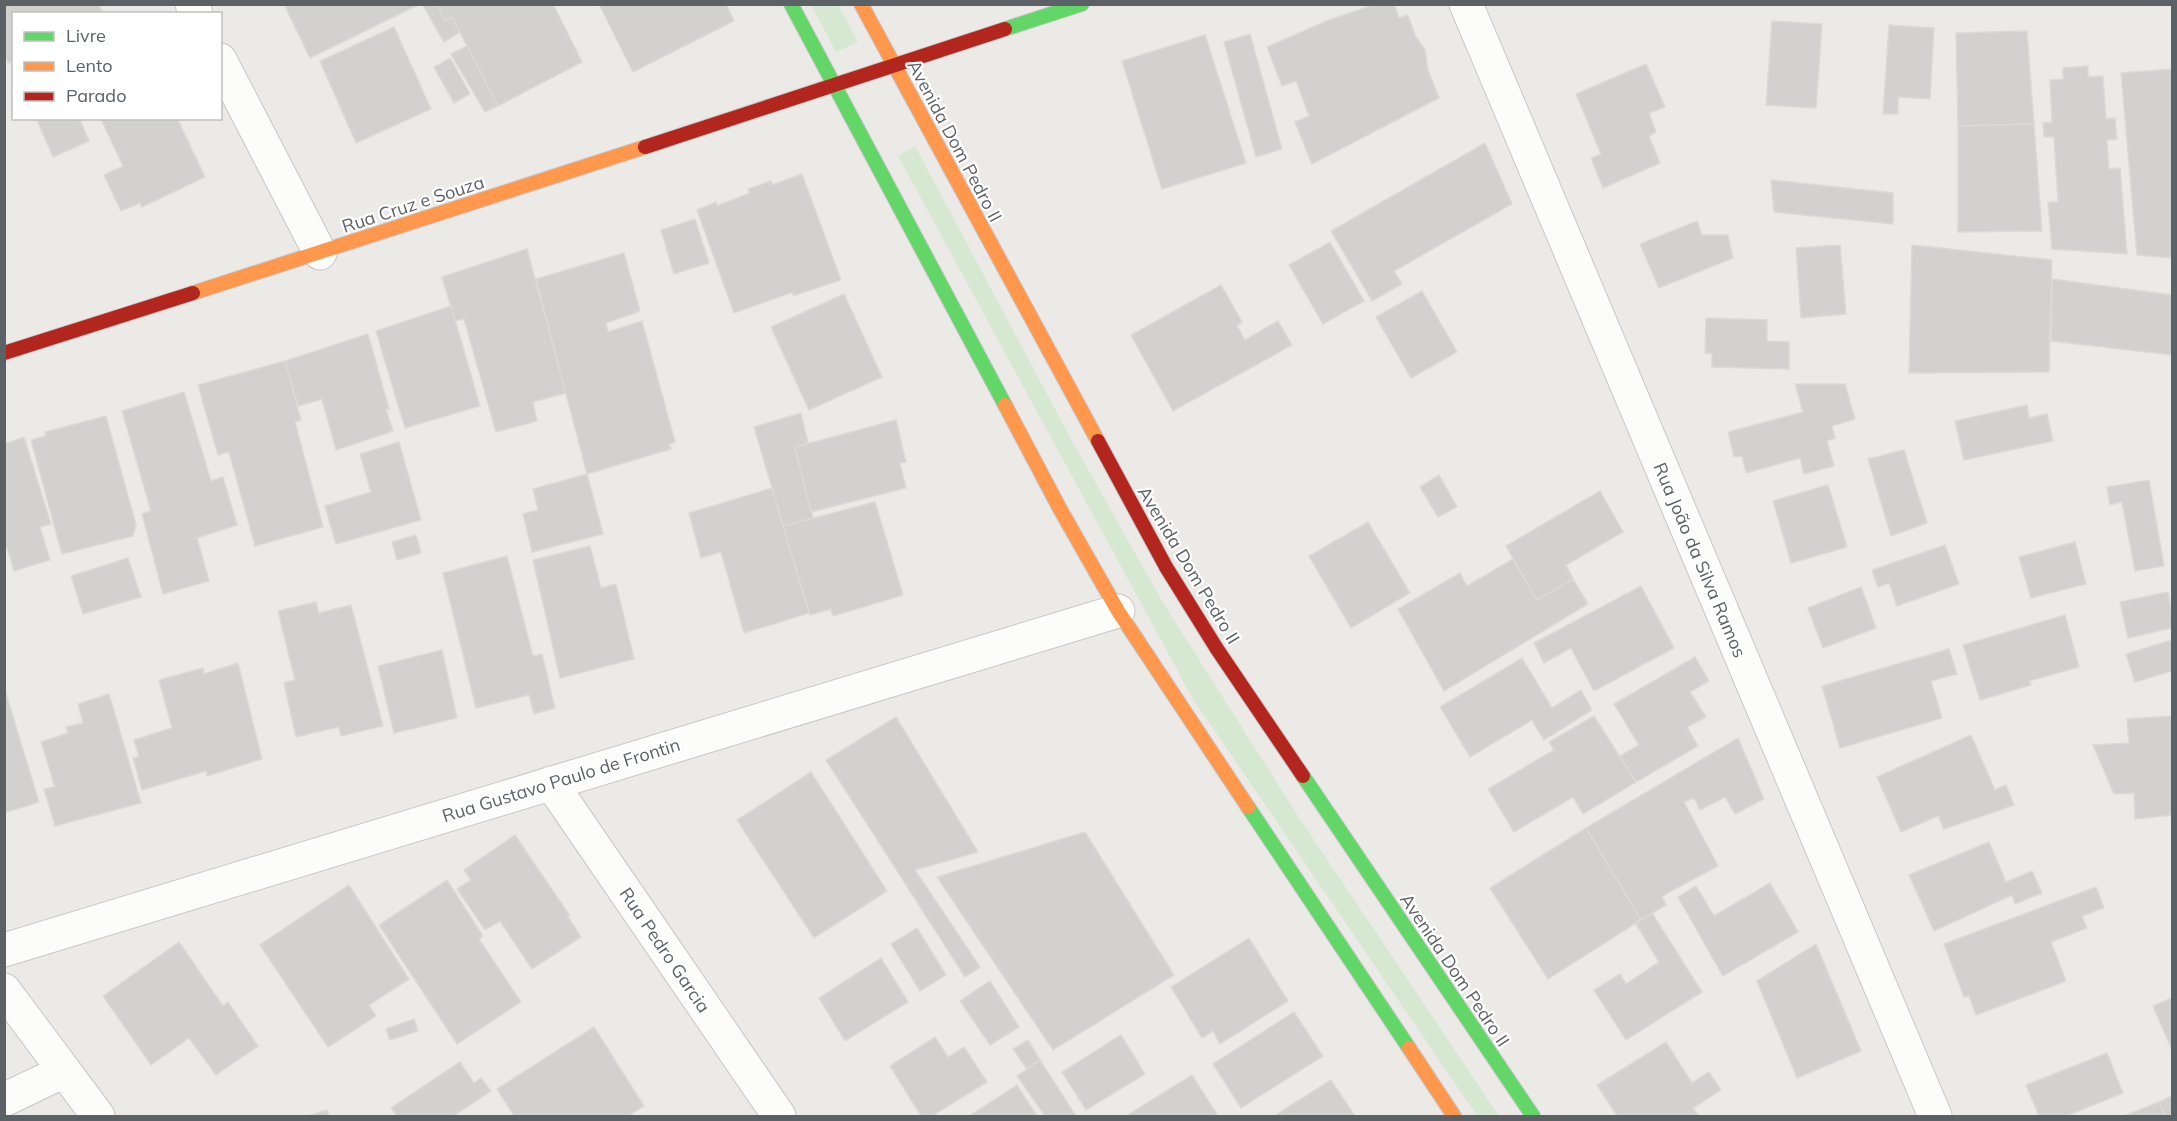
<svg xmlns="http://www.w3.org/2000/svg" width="2177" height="1121" viewBox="0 0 2177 1121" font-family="Mulish,sans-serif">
  <rect width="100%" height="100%" fill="#eceae7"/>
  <g fill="#d7e8d2">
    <polygon points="811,5 838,5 858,42 836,52"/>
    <polygon points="915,146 1071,439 1162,601 1298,816 1499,1116 1477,1116 1193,699 898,156"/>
  </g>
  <g fill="#d2d1cf" stroke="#dcd9d6" stroke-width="1.5">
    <polygon points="4,4 99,4 103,14 14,14 14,61 9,63 4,55"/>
    <polygon points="284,4 420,4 310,58"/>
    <polygon points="422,4 437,4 445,20 452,17 460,32 444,42"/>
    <polygon points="437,4 553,4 582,62 498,106 452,17 445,20"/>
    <polygon points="599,4 726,4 734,21 633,72"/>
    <polygon points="1376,4 1394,4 1399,18 1408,15 1415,35 1425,50 1428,70 1439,98 1312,164 1295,122 1309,116 1296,81 1282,86 1267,47 1329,20"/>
    <polygon points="1772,21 1822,24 1816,108 1766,105"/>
    <polygon points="1889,25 1934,28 1930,99 1898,97 1898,114 1883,114"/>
    <polygon points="394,27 431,109 356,143 320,61"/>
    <polygon points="2027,31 2034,124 1958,126 1956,33"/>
    <polygon points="1250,34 1282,149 1256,157 1224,42"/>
    <polygon points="1205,35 1246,163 1162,189 1122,61"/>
    <polygon points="467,46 498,106 485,112 451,54"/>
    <polygon points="450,58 470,94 454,103 434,67"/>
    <polygon points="1646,64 1665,107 1649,113 1656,132 1649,136 1660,163 1603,188 1591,158 1601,154 1576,94"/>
    <polygon points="2088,66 2088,77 2103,76 2106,119 2115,118 2117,139 2107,140 2109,169 2120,168 2127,254 2052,249 2048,202 2058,202 2054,137 2044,137 2043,123 2052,122 2050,80 2063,79 2063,68"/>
    <polygon points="2172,69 2172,258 2137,255 2121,73"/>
    <polygon points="36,118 79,118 89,141 53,157"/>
    <polygon points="177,118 205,177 142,207 140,203 121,211 104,175 123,166 101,119"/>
    <polygon points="2034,124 2042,231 1958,232 1958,126"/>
    <polygon points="1485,143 1512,204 1394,271 1402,284 1372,301 1331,231"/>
    <polygon points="802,174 841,280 793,296 793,292 734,313 697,210 716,202 717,206 750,193 748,189 771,181 772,185"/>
    <polygon points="1771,180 1893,193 1893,224 1774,212"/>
    <polygon points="695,219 709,263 674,274 661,230"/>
    <polygon points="1697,221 1702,235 1728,235 1733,258 1659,288 1640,244"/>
    <polygon points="1330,242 1364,301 1323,324 1289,265"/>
    <polygon points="1840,245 1846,314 1801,318 1796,248"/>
    <polygon points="1912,245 2052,260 2049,372 1909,373"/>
    <polygon points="527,249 566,393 533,402 537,421 496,432 464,319 455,321 442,277"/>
    <polygon points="624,253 640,311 606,323 608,332 642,321 675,442 669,444 671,449 587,474 536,279"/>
    <polygon points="2052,279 2172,295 2172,355 2051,341"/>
    <polygon points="1221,285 1242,322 1237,326 1245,340 1278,321 1292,345 1173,411 1131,335"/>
    <polygon points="1422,291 1457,352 1411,378 1376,317"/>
    <polygon points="844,294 882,377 809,410 771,327"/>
    <polygon points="451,306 480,406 405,428 376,331"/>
    <polygon points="1706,318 1767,320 1767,341 1789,342 1789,369 1712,367 1712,354 1705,353"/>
    <polygon points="368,334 389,409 386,410 393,431 336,450 322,399 298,406 285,361"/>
    <polygon points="285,361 301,420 295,422 323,527 255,546 229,452 218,455 198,385"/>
    <polygon points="1795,384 1845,384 1855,419 1832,426 1835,438 1827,441 1834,466 1804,474 1800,458 1746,473 1742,456 1734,457 1728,432 1803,412"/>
    <polygon points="184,392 211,481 223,477 237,525 197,538 209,581 163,594 142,514 151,511 122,411"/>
    <polygon points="2027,405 2029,418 2047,414 2053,441 1964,460 1955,421"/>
    <polygon points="801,413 808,443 795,447 813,518 783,526 754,427"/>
    <polygon points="106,416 136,525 133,536 62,554 31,440 46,436 45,432"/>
    <polygon points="896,420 906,462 900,463 906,488 811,512 795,447"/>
    <polygon points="24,437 51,524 40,527 50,560 14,571 7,547 4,547 4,444"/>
    <polygon points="399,442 421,520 336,544 325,506 371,492 360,454"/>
    <polygon points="1904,450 1927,523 1891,536 1868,459"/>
    <polygon points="587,474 603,534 532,552 523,514 538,510 533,489"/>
    <polygon points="1439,475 1457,507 1438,517 1420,487"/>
    <polygon points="2149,480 2164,566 2135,571 2122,502 2110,505 2107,487"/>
    <polygon points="1828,485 1847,547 1791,563 1773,501"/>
    <polygon points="772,488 809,613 744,633 721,552 701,558 689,513"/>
    <polygon points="1600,491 1623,532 1566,565 1573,579 1537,600 1506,546"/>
    <polygon points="875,502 903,595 833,616 831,609 810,615 783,526"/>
    <polygon points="1368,522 1410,593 1351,628 1309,556"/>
    <polygon points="416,535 421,553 397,560 392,542"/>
    <polygon points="2075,542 2086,584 2031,598 2019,557"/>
    <polygon points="1945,545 1959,584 1897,606 1889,583 1878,587 1872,570"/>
    <polygon points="590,546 601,588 616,584 634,659 560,678 533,560"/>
    <polygon points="507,556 533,656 542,654 555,708 534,714 529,695 476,708 443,573"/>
    <polygon points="128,558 141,597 83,614 71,576"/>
    <polygon points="1513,559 1537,600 1573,579 1588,604 1444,691 1398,609 1460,573 1467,586"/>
    <polygon points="1641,586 1674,648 1594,691 1571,648 1544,663 1534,643"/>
    <polygon points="1861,587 1876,628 1823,648 1808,608"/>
    <polygon points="2168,592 2172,615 2172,628 2128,638 2120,602"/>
    <polygon points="316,602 319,613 351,605 383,726 341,736 339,727 296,737 284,683 295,680 278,611"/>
    <polygon points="2065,615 2079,667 2029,681 2031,685 1980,700 1963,645"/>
    <polygon points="2172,640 2172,671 2135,682 2126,654"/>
    <polygon points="1949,649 1957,674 1931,681 1942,718 1840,748 1822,686"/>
    <polygon points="442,650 457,718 394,733 378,666"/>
    <polygon points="1695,657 1709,681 1690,692 1706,717 1687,727 1698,746 1636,782 1620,756 1639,745 1614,704"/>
    <polygon points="1522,658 1552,708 1581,690 1592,710 1544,740 1532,720 1470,757 1440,707"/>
    <polygon points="238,663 262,759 207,776 206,771 142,790 133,758 139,757 134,740 172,728 159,680 203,668 204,674"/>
    <polygon points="4,687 39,802 4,813"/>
    <polygon points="109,694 141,803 55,826 44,789 55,787 41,742 68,733 66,727 83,723 78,704"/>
    <polygon points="1594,716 1636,782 1583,814 1573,797 1514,832 1488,789 1554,750 1549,742"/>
    <polygon points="2172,716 2172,815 2135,819 2134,793 2114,794 2093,745 2129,743 2127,719"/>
    <polygon points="896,717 978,852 915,870 980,967 965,977 826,760"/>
    <polygon points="1971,735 1995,790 2006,785 2014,805 1944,829 1938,816 1901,832 1877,777"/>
    <polygon points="1738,738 1764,799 1735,814 1725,797 1700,810 1694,798 1684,802 1718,866 1662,896 1666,905 1641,920 1586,828"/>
    <polygon points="811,772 887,891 814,938 737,820"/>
    <polygon points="1586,828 1641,920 1548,979 1490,888"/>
    <polygon points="1085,832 1174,975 1053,1050 937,877"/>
    <polygon points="515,835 570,916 568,917 581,937 532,969 500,921 485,930 457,889 471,880 464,870"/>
    <polygon points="1989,842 2006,882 2032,871 2042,893 2015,904 2012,895 1934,931 1909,875"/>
    <polygon points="447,880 483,936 479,939 521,1002 457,1044 379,925"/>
    <polygon points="1770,883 1798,932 1723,976 1678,897 1696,886 1714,916"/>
    <polygon points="349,885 409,979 369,1005 376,1016 328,1047 260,945"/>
    <polygon points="2096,887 2104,908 2082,916 2087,928 2051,942 2066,981 1976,1015 1969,996 1964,997 1944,944"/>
    <polygon points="1652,913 1702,992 1626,1040 1594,990 1620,974 1626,984 1659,962 1636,924"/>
    <polygon points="917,928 946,975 920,991 891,944"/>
    <polygon points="1249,938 1288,1001 1220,1044 1213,1031 1202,1038 1171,987"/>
    <polygon points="179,942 223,1006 228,1002 258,1046 216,1075 189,1038 151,1065 103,996"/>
    <polygon points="1816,944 1861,1051 1797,1078 1757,981"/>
    <polygon points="881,958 908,1002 845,1041 819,998"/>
    <polygon points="990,981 1019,1027 990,1045 960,1001"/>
    <polygon points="2172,998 2172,1050 2153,1006"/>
    <polygon points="1294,1012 1323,1056 1241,1108 1213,1064"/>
    <polygon points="414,1019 418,1031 390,1040 386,1029"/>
    <polygon points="594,1027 644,1106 628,1116 514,1116 497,1089"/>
    <polygon points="1121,1035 1145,1074 1086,1110 1062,1072"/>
    <polygon points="935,1037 948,1057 964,1047 987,1082 932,1116 921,1116 890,1066"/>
    <polygon points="1028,1040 1040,1060 1027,1069 1013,1049"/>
    <polygon points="1666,1042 1692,1083 1709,1072 1721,1090 1693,1108 1699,1116 1617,1116 1597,1085"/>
    <polygon points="2107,1053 2123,1093 2066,1116 2039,1116 2026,1085"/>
    <polygon points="1040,1060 1076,1116 1045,1116 1017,1076"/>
    <polygon points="460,1062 474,1083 481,1078 491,1091 453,1116 397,1116 391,1108"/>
    <polygon points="1192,1075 1218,1116 1126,1116"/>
    <polygon points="1331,1080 1355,1116 1274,1116"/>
    <polygon points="1017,1085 1037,1116 969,1116"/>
    <polygon points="2172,1096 2172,1116 2165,1116 2159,1102"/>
    <polygon points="2159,1102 2165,1116 2124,1116"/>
    <polygon points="327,1110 330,1116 308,1116"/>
  </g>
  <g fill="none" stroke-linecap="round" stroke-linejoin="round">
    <defs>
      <g id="street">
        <polyline points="192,4 196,14"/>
        <polyline points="1466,4 1935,1116"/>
        <polyline points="220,60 320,253"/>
        <polyline points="551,783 779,1116"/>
        <polyline points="4,950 1118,611"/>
        <polyline points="4,990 98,1116"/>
        <polyline points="4,1100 64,1071"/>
      </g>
      <g id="fast">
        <polyline points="791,4 1005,405"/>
        <polyline points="1005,29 1082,4"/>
        <polyline points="1303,776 1533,1116"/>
        <polyline points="1248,807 1409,1048"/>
      </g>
      <g id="slow">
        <polyline points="861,4 1098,441"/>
        <polyline points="193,293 645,147"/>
        <polyline points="1005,405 1060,509 1118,611 1248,807"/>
        <polyline points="1409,1048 1454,1116"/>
      </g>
      <g id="jam">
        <polyline points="645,147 1005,29"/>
        <polyline points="4,353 193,293"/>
        <polyline points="1098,441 1166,567 1217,649 1303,776"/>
      </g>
    </defs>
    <use href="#street" stroke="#c8c7c8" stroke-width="35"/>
    <use href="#fast" stroke="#c7c7c8" stroke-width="16"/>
    <use href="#slow" stroke="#c7c7c8" stroke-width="16"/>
    <use href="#jam" stroke="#c7c7c8" stroke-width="16"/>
    <use href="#street" stroke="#fcfcfb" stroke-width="33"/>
    <use href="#fast" stroke="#63d668" stroke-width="14"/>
    <use href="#slow" stroke="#ff974d" stroke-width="14"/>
    <use href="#jam" stroke="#b3261e" stroke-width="14"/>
  </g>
  <g text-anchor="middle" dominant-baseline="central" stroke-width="4.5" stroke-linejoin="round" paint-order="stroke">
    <g font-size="18" fill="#5c6165" stroke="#fff">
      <text transform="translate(955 141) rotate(62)">Avenida Dom Pedro II</text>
      <text transform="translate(413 204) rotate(-18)">Rua Cruz e Souza</text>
      <text transform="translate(1700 560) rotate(67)">Rua João da Silva Ramos</text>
      <text transform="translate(1189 565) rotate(59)">Avenida Dom Pedro II</text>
      <text transform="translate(561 780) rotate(-17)">Rua Gustavo Paulo de Frontin</text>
      <text transform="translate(665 950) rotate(56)">Rua Pedro Garcia</text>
      <text transform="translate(1455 970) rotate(56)">Avenida Dom Pedro II</text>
    </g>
  </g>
  <rect width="2177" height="1121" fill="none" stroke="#5c6165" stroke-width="12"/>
  <rect x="12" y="12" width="210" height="108" fill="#ffffff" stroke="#bec0c1" stroke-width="1.5"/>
  <rect x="24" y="32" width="30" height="9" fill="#63d668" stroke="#bec0c1" stroke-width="1.5"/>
  <text x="66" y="42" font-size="18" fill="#5c6165">Livre</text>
  <rect x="24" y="62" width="30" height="9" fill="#ff974d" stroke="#bec0c1" stroke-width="1.5"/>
  <text x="66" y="72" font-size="18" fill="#5c6165">Lento</text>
  <rect x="24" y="92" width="30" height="9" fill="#b3261e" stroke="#bec0c1" stroke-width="1.5"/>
  <text x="66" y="102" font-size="18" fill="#5c6165">Parado</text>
</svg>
